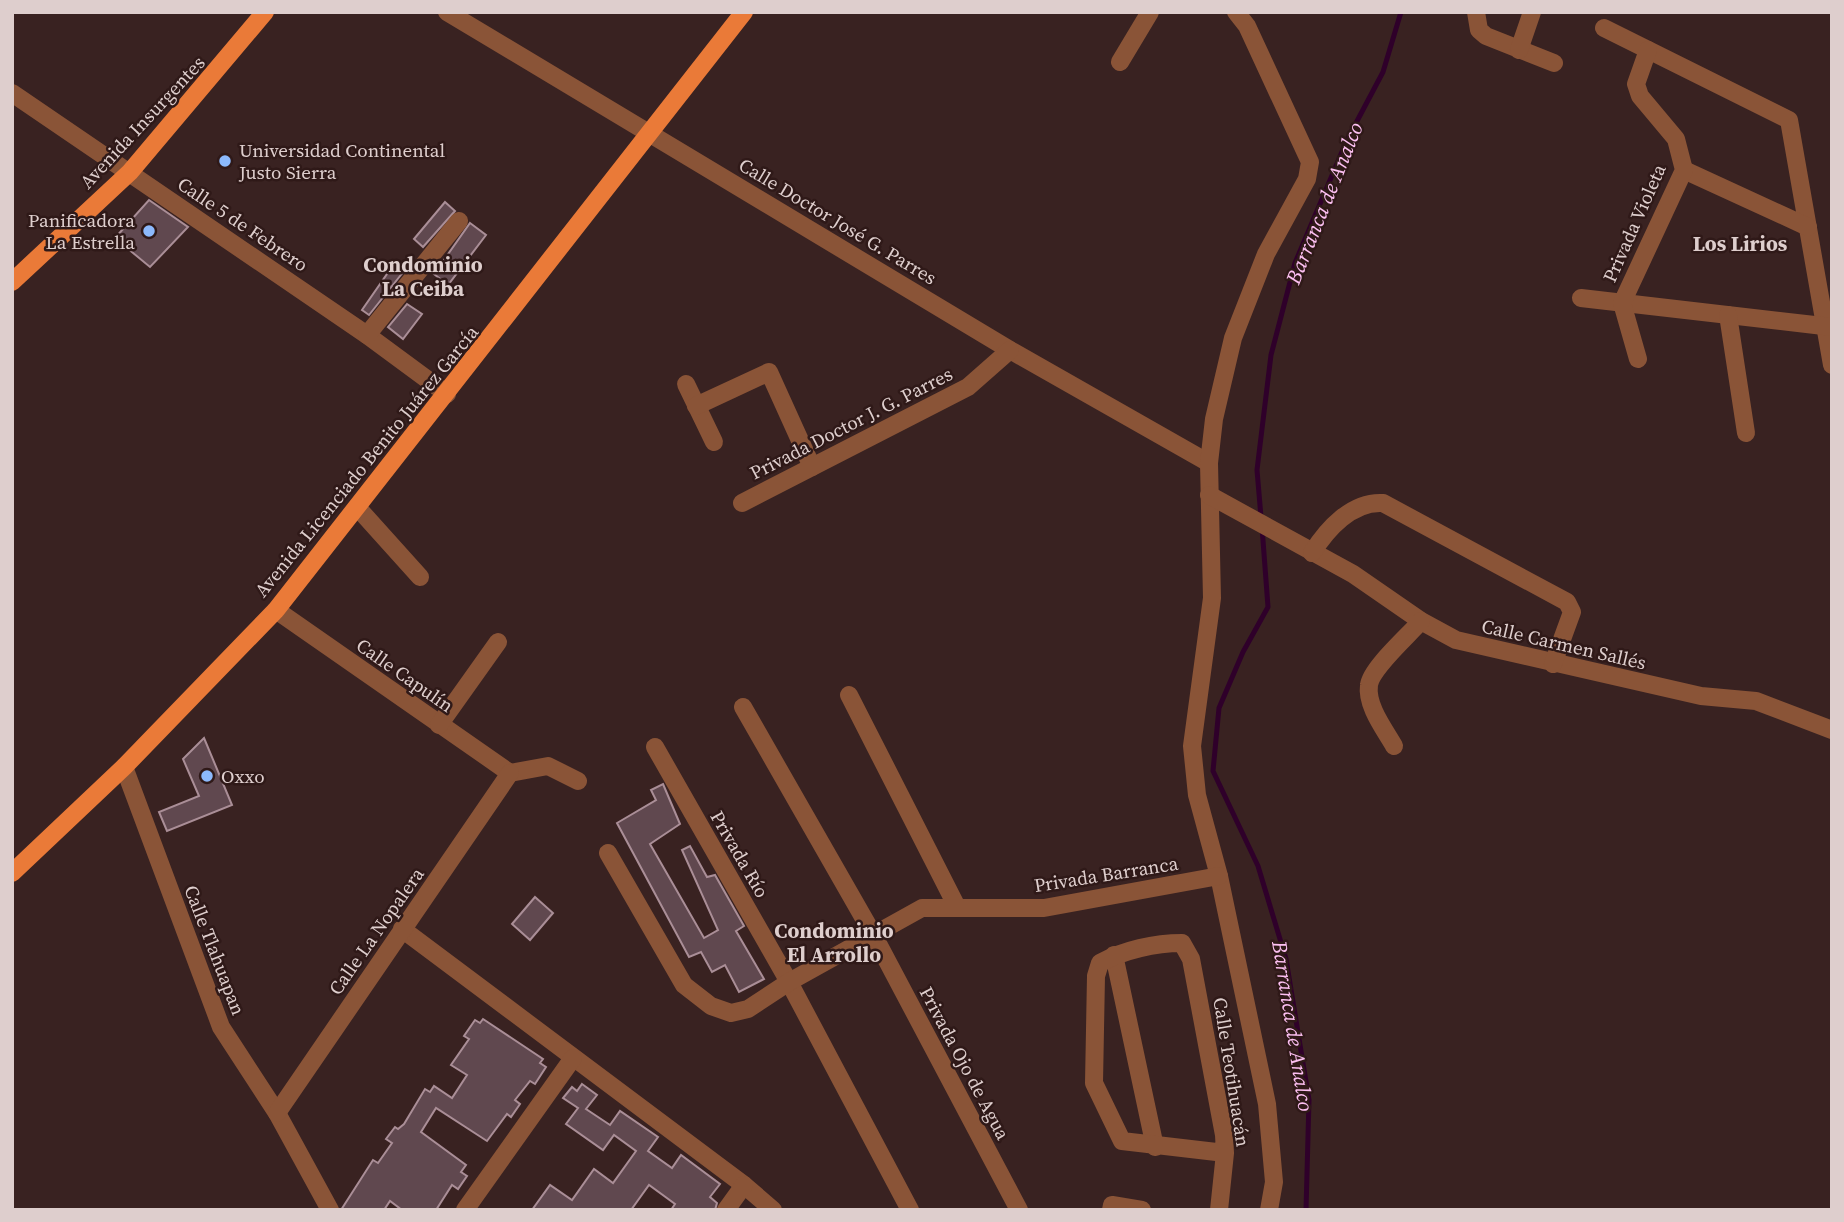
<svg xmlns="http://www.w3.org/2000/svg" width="1844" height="1222" viewBox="0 0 1844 1222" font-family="'Source Serif 4',serif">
  <rect width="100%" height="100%" fill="#392221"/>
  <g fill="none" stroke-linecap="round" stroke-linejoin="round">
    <g stroke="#2f002a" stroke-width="5">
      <polyline points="1261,517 1257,470 1271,355 1295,263 1347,140 1383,72 1401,12"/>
      <polyline points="1262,527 1268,607 1243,652 1219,708 1213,771 1258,866 1286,959 1309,1100 1306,1210"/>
    </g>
  </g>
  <g fill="#60484f" stroke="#aa8e97" stroke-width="2">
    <polygon points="149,200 188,227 150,267 115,238"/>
    <polygon points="445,202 455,211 423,247 414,239"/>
    <polygon points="470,223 486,235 448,285 434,274"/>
    <polygon points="394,264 404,271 369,315 362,310"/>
    <polygon points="407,304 422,314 403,339 388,327"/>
    <polygon points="204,738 232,805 167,831 159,812 199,796 183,759"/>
    <polygon points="663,784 680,824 650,844 704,938 718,930 682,850 690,846 707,877 715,875 744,926 736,931 764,979 739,992 725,965 712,972 701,952 689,957 617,823 656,800 651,790"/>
    <polygon points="535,897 553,913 530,940 512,924"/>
    <polygon points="483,1019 543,1059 540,1063 546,1067 535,1084 530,1081 515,1100 520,1104 511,1117 507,1114 487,1141 436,1108 421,1132 466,1165 461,1172 467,1176 458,1189 452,1185 436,1210 402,1210 390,1201 384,1210 341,1210 373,1160 378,1163 392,1143 386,1139 395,1127 398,1129 404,1124 425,1089 430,1092 434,1086 452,1098 467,1075 451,1065 469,1039 464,1036 475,1020 480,1023"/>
    <polygon points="582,1084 597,1095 586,1109 610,1125 620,1111 658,1137 648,1151 672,1168 681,1155 720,1184 710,1197 717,1203 715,1210 671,1210 675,1204 649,1185 631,1210 532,1210 550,1185 572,1200 594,1169 613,1183 636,1151 614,1135 603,1150 566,1124 578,1108 563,1098 572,1087 577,1091"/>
  </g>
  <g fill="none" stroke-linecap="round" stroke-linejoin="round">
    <g stroke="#8a5437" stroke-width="18">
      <polyline points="447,12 1010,350 1209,463"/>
      <polyline points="1236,12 1247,26 1310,162 1307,179 1266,254 1233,338 1214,419 1209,463 1212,598 1192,746 1197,795 1219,876 1267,1104 1274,1182 1269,1210"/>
      <polyline points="1476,12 1479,30 1486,36 1554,63"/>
      <polyline points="1604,28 1789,120 1832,365"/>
      <polyline points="1519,50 1532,12"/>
      <polyline points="1120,62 1150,12"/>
      <polyline points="12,93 367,335 447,394"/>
      <polyline points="1684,170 1808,227"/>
      <polyline points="1581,298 1832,327"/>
      <polyline points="1728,315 1746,433"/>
      <polyline points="367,335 459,221"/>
      <polyline points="1638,359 1622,303 1684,170 1676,139 1640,96 1636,84 1648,50"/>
      <polyline points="686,384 714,442"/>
      <polyline points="696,406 769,372 812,467"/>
      <polyline points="1209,495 1353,574 1421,621 1456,640 1701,696 1756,701 1832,730"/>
      <polyline points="742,503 968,387 1010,350"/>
      <polyline points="357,507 420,577"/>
      <path d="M1312 553C1327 529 1352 501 1383 503L1567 602 1572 612 1553 664"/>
      <polyline points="276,610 510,773"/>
      <polyline points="849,695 957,907"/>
      <polyline points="743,707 874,936 1019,1210"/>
      <polyline points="439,725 498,642"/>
      <path d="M1394 746C1385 730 1366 706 1369 685 1371 668 1409 635 1421 621"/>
      <polyline points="655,747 789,982 910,1210"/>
      <polyline points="124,767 221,1027 277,1113 330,1210"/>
      <polyline points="510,773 548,766 578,781"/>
      <polyline points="608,853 684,985 711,1006 731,1013 748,1009 789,982 922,908 1044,908 1219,876"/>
      <polyline points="402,929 744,1185 773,1210"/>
      <polyline points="1114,955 1155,1147"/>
      <polyline points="277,1113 510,773"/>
      <polyline points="465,1210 573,1058"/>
      <polyline points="726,1210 744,1185"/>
      <polyline points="1111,1210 1112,1205 1142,1210"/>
      <path d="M1219 1210 1225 1153 1224 1135 1191 959 1182 943C1155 943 1124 950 1100 963L1096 976 1094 1083 1122 1141 1225 1153"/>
    </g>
    <g stroke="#ea7a38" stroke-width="18">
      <polyline points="12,282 130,172 265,12"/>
      <polyline points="12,873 124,767 276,610 744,12"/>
    </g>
  </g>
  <g fill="#8cb9fc" stroke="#2f1918" stroke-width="2.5">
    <circle cx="225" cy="161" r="7"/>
    <circle cx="149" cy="231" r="7"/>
    <circle cx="207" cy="776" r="7"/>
  </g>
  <g text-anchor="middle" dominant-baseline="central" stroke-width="5" stroke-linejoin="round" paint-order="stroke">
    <g font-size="19" fill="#dececd" stroke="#2f1918">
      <text transform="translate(142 122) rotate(-47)">Avenida Insurgentes</text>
      <text transform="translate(838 221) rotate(31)">Calle Doctor José G. Parres</text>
      <text transform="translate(1634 223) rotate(-66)">Privada Violeta</text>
      <text transform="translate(243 224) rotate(34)">Calle 5 de Febrero</text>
      <text transform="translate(851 423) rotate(-27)">Privada Doctor J. G. Parres</text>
      <text transform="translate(366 461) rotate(-51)">Avenida Licenciado Benito Juárez García</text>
      <text transform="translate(1564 644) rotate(13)">Calle Carmen Sallés</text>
      <text transform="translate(405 675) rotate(35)">Calle Capulín</text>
      <text transform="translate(740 854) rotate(60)">Privada Río</text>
      <text transform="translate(1106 874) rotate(-9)">Privada Barranca</text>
      <text transform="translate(376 931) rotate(-55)">Calle La Nopalera</text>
      <text transform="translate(215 950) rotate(69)">Calle Tlahuapan</text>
      <text transform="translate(965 1063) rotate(62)">Privada Ojo de Agua</text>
      <text transform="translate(1232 1072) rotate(81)">Calle Teotihuacán</text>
    </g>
    <g font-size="19" fill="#dececd" stroke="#2f1918" text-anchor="start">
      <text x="239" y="150">Universidad Continental<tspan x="239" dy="22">Justo Sierra</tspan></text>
      <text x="135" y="220" text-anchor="end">Panificadora<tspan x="135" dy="22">La Estrella</tspan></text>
      <text x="221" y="776">Oxxo</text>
    </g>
    <g font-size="21" font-style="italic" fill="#fdc0f2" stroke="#2f1918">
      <text transform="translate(1324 203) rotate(-68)">Barranca de Analco</text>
      <text transform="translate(1293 1026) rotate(81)">Barranca de Analco</text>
    </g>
    <g font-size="21" font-weight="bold" fill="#dececd" stroke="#2f1918">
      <text x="1740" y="243">Los Lirios</text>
      <text x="423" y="264">Condominio<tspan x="423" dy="24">La Ceiba</tspan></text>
      <text x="834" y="930">Condominio<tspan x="834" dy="24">El Arrollo</tspan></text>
    </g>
  </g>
  <rect width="1844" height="1222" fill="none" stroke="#dececd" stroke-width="28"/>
</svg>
